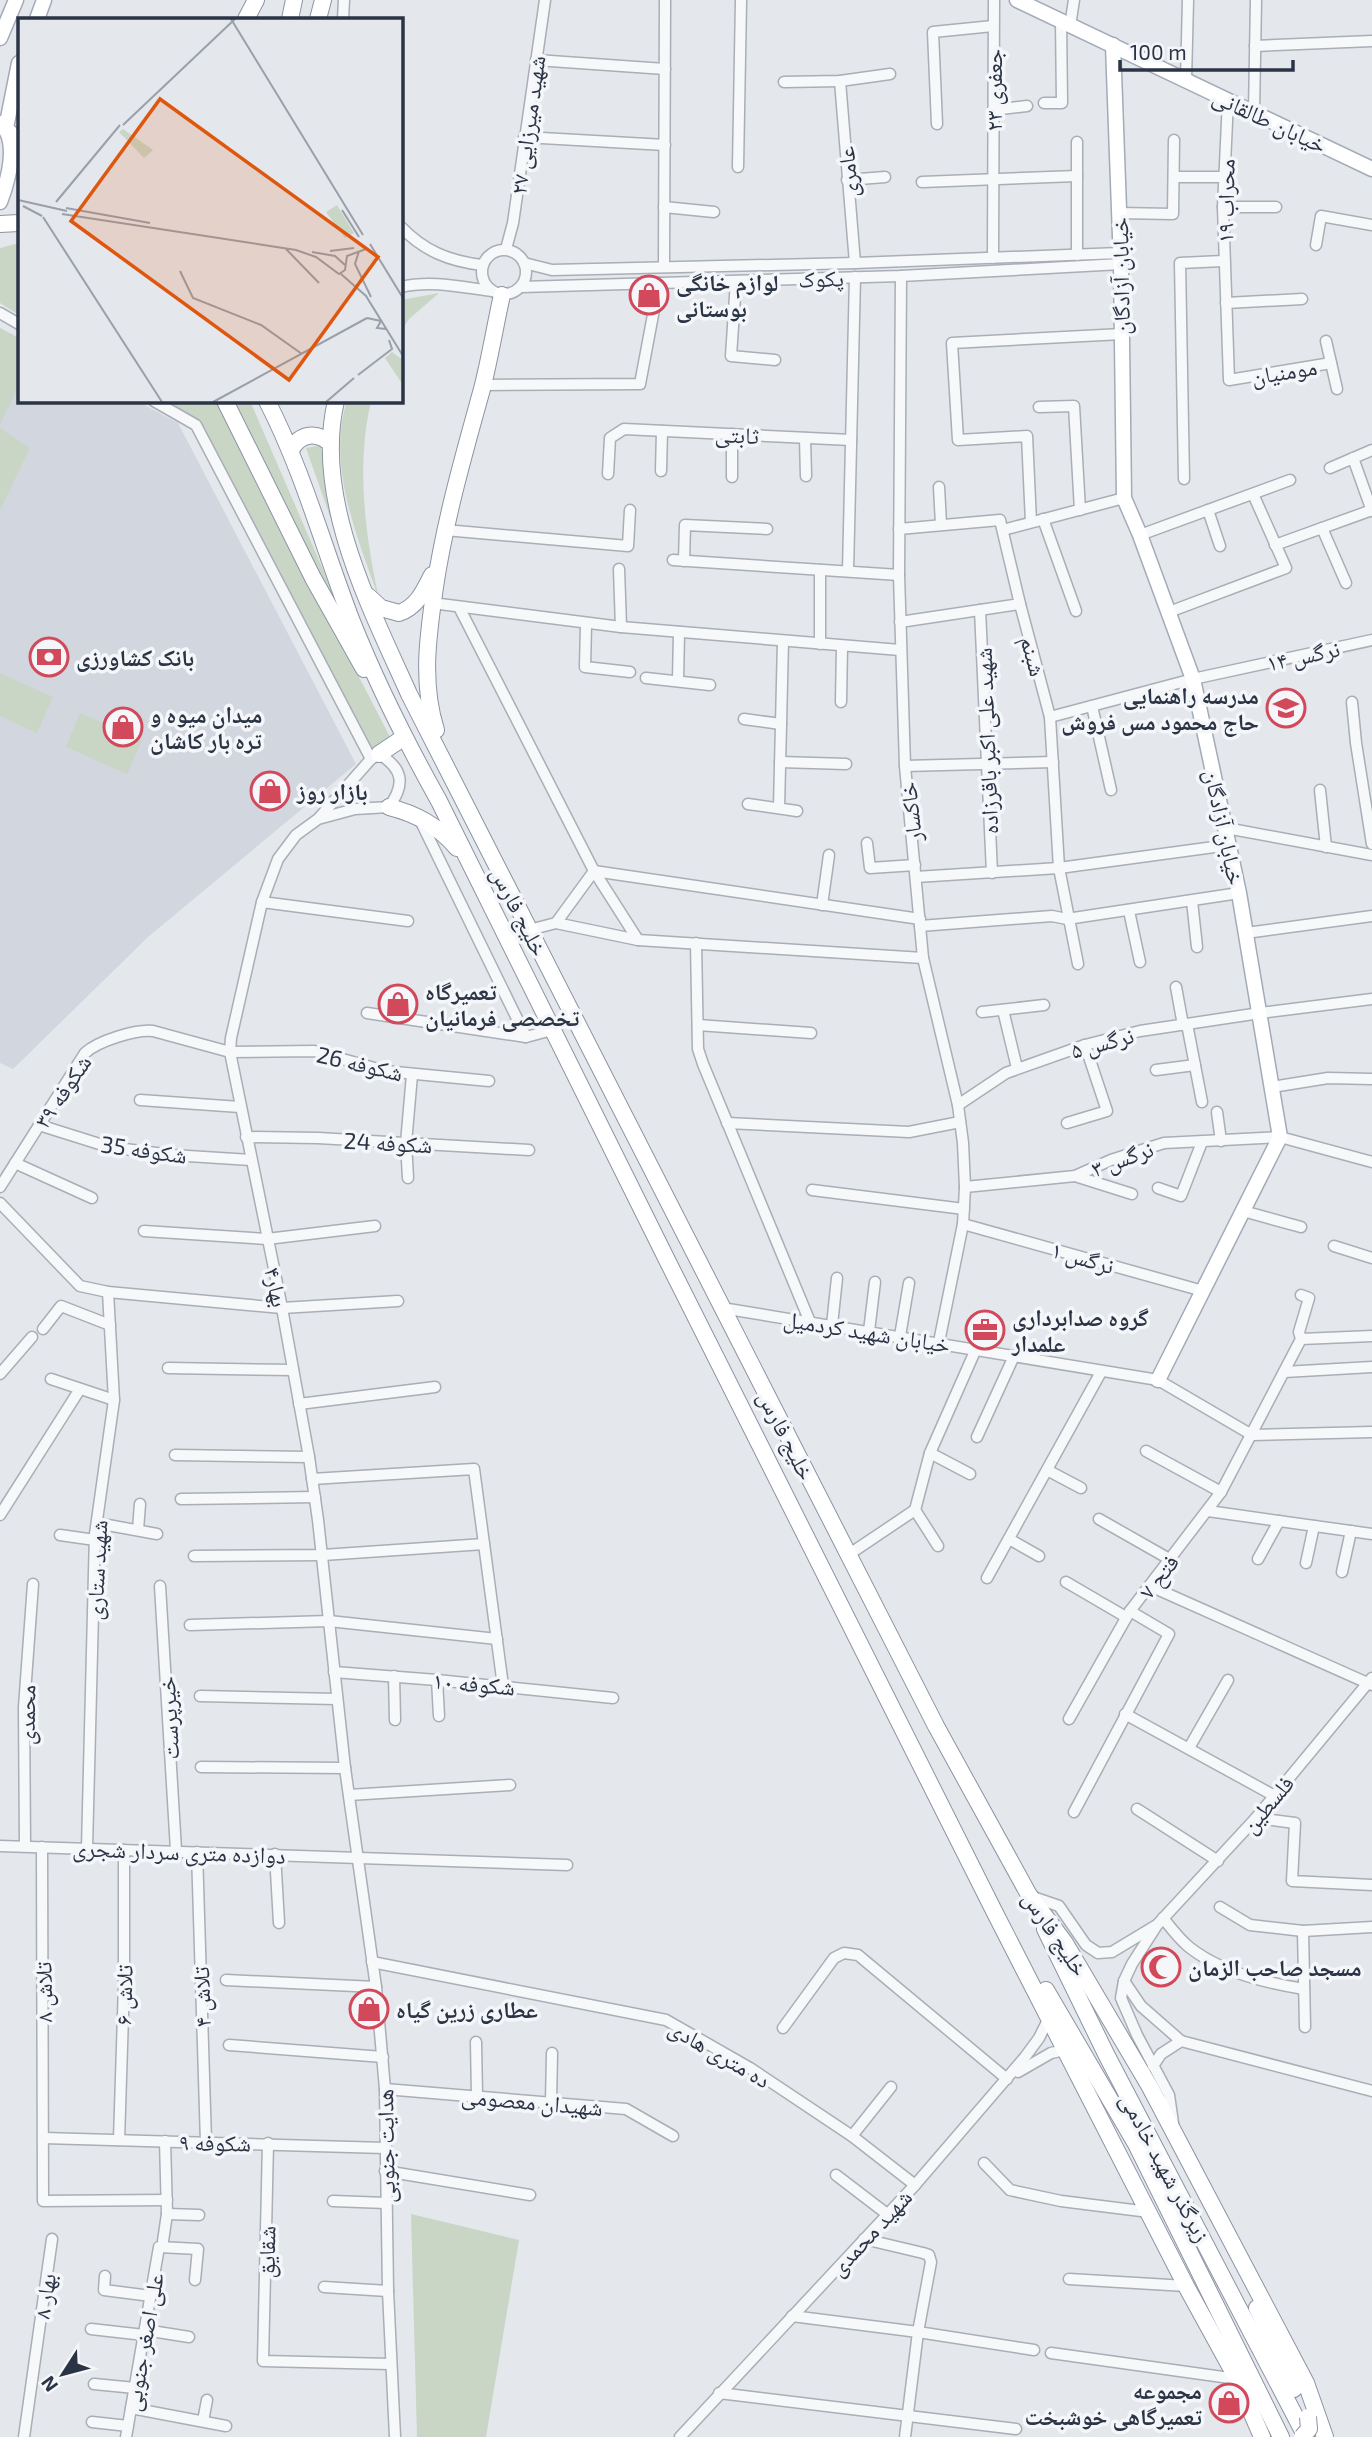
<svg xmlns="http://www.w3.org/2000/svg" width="1372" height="2437" viewBox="0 0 1372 2437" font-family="'Exo 2','Noto Naskh Arabic',sans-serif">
  <rect width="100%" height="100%" fill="#e4e7ec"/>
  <polygon fill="#d2d6de" points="0,328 19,338 19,401 137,401 178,423 356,764 148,937 13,1069 0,1063"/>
  <g fill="#c9d6c5">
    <polygon points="19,243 19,315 0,303 0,248"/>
    <polygon points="439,293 409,319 401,331 401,300"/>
    <polygon points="0,328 19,338 19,386 0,424"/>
    <polygon points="169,401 217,401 391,739 371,752 198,422"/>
    <polygon points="233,401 250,401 341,611 326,587"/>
    <path d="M347 401H371C356 466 365 534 379 599 358 538 326 465 347 401Z"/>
    <polygon points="0,428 30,448 0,510"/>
    <polygon points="321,445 325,478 340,545 306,448"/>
    <polygon points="0,673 53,697 37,733 0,716"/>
    <polygon points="80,713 142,740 127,774 66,747"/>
    <polygon points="411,2214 519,2240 486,2437 417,2437"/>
  </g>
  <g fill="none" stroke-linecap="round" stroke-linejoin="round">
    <defs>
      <g id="minor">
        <polyline points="343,19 344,0"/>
        <polyline points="1070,26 1074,0"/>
        <polyline points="1255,46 1372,41"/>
        <polyline points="536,60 665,69"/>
        <polyline points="1186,80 1188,0"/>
        <polyline points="840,81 855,263"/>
        <polyline points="784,82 840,81 890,74"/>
        <polyline points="1228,100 1223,207 1229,380 1331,363"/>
        <polyline points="1044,103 1062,103 1061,21"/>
        <polyline points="993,110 1027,106"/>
        <polyline points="1254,112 1256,0"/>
        <polyline points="937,124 933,32 993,26"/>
        <polyline points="524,137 665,145"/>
        <polyline points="1077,142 1077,255"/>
        <polyline points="738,167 741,0"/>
        <polyline points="1174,177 1225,177"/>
        <polyline points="847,180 885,177"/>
        <polyline points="922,182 1077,176"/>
        <polyline points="664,207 714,212"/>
        <polyline points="1223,207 1276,207"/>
        <polyline points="1118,213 1173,214 1174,140"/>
        <path d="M401 227C424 251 449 261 482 265"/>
        <polyline points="1316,245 1321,216 1372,225"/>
        <polyline points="506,249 513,223 545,0"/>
        <circle cx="504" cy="272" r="22"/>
        <polyline points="993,258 994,0"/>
        <polyline points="524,263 552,270 855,263 1120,253"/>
        <polyline points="664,267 665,0"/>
        <polyline points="901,276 899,575 905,766 923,958 958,1105 963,1143 965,1187 963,1224 939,1342"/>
        <polyline points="736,281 731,356 775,360"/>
        <path d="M401 287C431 280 461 287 492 291"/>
        <polyline points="521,287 901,276 1121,264"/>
        <polyline points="1226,303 1302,299"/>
        <polyline points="0,313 19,324"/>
        <polyline points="1326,341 1337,389"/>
        <polyline points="483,385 640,384 659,283"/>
        <polyline points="154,401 196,425 371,759"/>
        <polyline points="1039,407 1074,406 1080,510"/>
        <polyline points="805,438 806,476"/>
        <polyline points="1353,458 1372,511"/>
        <polyline points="1330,468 1372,450"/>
        <polyline points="661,471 662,431"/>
        <polyline points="608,474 610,438 624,429 851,440"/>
        <polyline points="732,477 732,434"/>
        <polyline points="1184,479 1180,263 1223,261"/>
        <polyline points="939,487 941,524"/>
        <polyline points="1208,510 1220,546"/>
        <polyline points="1043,519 1076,611"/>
        <polyline points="1031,522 1027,436 958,440 952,343 1122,334"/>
        <polyline points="1322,528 1346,583"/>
        <polyline points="899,529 1000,520 1020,604 1050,717 1059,868 1078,964"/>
        <polyline points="445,530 628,546 630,510"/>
        <polyline points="1003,530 1124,498"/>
        <polyline points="1140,535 1290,480"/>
        <polyline points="1275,545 1372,510"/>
        <polyline points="673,560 899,575"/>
        <polyline points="684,561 685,525 767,529"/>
        <polyline points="619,569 621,627"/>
        <polyline points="848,571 855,277"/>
        <polyline points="432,603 621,627 900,650"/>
        <polyline points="459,607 594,871 638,940"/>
        <polyline points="980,610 992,873"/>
        <polyline points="1169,612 1286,568 1253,494"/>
        <polyline points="900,622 1020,604"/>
        <polyline points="586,624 585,667 630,672"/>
        <polyline points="820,644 820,570"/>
        <polyline points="646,678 710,685"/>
        <polyline points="678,681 679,632"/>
        <polyline points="841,702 842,646"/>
        <polyline points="1352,702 1356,743 1372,844"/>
        <polyline points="1092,706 1111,790"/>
        <polyline points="1050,717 1193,679 1372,640"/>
        <polyline points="744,719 781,724"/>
        <polyline points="780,762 846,764"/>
        <polyline points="905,766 1053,762"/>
        <polyline points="1320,790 1326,847"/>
        <polyline points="748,804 797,811"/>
        <polyline points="779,808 783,641"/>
        <path d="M318 819 355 809 389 807C405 785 404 769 379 754L371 759 318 819 296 835 278 859 262 902 231 1038 230 1052 282 1308 309 1457 318 1520 345 1768 376 1987 385 2089 388 2291 395 2437"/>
        <polyline points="420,820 526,1037"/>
        <polyline points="1226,828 1372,855"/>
        <polyline points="867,843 870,868 915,865"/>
        <polyline points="916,877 1059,868 1229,845"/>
        <polyline points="1192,901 1197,947"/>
        <polyline points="262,902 408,921"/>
        <polyline points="822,905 829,855"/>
        <polyline points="1129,911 1140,962"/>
        <polyline points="556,923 594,871 920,919"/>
        <polyline points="920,926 1052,916 1067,919 1239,893"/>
        <polyline points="529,930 556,923 638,940 923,958"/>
        <polyline points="1246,933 1372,916"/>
        <polyline points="696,943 698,1049 703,1064 810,1322"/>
        <polyline points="1176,987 1183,1025"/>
        <polyline points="1003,1010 1017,1068"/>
        <polyline points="982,1012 1044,1005"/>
        <polyline points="367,1013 526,1037 552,1030"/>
        <polyline points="1187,1024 1202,1102"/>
        <polyline points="698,1025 811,1033"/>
        <polyline points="1156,1070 1195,1065"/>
        <polyline points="1272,1087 1328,1078 1372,1079"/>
        <polyline points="140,1100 240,1107"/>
        <polyline points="958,1105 1006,1073 1085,1045 1140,1031 1260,1013 1372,999"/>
        <polyline points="1217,1112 1221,1141"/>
        <polyline points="727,1123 909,1132 960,1122"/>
        <polyline points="1067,1123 1107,1111 1085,1045"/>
        <polyline points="39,1125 109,1147 172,1155 251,1160"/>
        <polyline points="246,1137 318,1138 529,1150"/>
        <polyline points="15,1163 92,1198"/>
        <polyline points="1075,1176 1132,1194"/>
        <polyline points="408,1178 406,1143 412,1075"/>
        <path d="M0 1187 85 1053C98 1041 136 1029 153 1031L230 1052 314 1051 385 1071 489 1081"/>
        <polyline points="965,1187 1075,1176 1111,1160 1164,1143 1280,1137 1372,1162"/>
        <polyline points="1158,1188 1181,1196 1202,1142"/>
        <polyline points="812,1190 964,1209"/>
        <polyline points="0,1203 80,1286 108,1292 282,1308 398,1301"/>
        <polyline points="1243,1211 1301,1227"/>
        <polyline points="963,1224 1203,1291"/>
        <polyline points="144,1231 267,1239 375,1226"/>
        <polyline points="1334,1246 1372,1258"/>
        <polyline points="722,1308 1158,1380 1252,1435 1372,1432"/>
        <polyline points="832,1325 837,1278"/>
        <polyline points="43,1329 61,1306 110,1325"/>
        <polyline points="869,1331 875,1282"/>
        <polyline points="900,1336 909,1283"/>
        <polyline points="1301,1339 1372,1336"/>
        <polyline points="168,1368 293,1370"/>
        <polyline points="1284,1372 1372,1367"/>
        <polyline points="0,1374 32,1337"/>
        <polyline points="51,1379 114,1400"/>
        <polyline points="299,1404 435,1387"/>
        <polyline points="977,1437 1014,1356"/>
        <polyline points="1146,1451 1221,1492"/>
        <polyline points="930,1453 970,1474"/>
        <polyline points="175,1455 309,1457"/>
        <polyline points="1047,1470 1081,1488"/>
        <polyline points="312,1479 474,1469 503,1686"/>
        <polyline points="181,1499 315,1497"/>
        <polyline points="915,1510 938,1546"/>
        <polyline points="1208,1511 1372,1534"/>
        <polyline points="0,1515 80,1389"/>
        <polyline points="1099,1519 1171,1560"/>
        <polyline points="97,1523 157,1534"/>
        <polyline points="138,1530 140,1504"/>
        <polyline points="60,1535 95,1540"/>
        <polyline points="1009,1539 1039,1556"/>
        <polyline points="848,1555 915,1510 930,1453 976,1349"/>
        <polyline points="194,1556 323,1555 484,1544"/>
        <polyline points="1258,1559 1279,1521"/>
        <polyline points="1306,1563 1314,1526"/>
        <polyline points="1342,1572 1351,1531"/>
        <polyline points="987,1578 1101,1372"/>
        <polyline points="1066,1582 1126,1617"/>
        <polyline points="160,1586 176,1850"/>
        <polyline points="1150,1586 1372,1685"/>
        <polyline points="190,1625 329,1621 497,1639"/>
        <polyline points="334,1672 437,1680 613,1698"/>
        <polyline points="394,1676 395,1720"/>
        <polyline points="437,1680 439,1716"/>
        <polyline points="200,1696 337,1699"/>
        <polyline points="1125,1714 1273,1795"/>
        <polyline points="1069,1719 1130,1611 1221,1492 1301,1339 1299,1332 1309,1298 1301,1295"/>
        <polyline points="1189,1748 1228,1680"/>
        <polyline points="201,1767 345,1768"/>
        <polyline points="349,1795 510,1785"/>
        <polyline points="1137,1809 1218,1861"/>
        <polyline points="1074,1812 1169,1634 1130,1611"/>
        <polyline points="1256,1818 1295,1823 1292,1881 1372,1885"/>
        <polyline points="0,1846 567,1865"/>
        <polyline points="25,1846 24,1707 33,1584"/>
        <polyline points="42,1847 43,2201 167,2200"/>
        <polyline points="87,1848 95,1534 114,1400 108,1292"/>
        <polyline points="197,1852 206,2142"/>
        <polyline points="275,1854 279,1923"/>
        <polyline points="1030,1896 1059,1906 1086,1945 1098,1953 1112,1952 1155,1926"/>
        <polyline points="1220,1907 1250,1925 1303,1931"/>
        <path d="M1163 1918C1171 1928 1179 1939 1189 1947 1220 1972 1266 1983 1304 1989"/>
        <polyline points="372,1962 666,2020 750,2068 852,2136 915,2185"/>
        <polyline points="226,1980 376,1987"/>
        <polyline points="1124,1981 1141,2006 1181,2041 1372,2091"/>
        <polyline points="1305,2027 1303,1931 1372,1927"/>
        <polyline points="783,2028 834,1958 844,1953 858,1955 1007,2079"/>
        <polyline points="476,2042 477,2096"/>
        <polyline points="229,2045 383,2057"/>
        <polyline points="1153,2066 1161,2054 1181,2041"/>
        <polyline points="1018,2072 1051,2053 1065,2050"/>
        <polyline points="385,2089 626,2109 673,2136"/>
        <polyline points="551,2103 552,2053"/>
        <polyline points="1173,2123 1169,2095 1137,2035 1121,1998 1124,1981 1132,1964 1157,1925 1256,1818 1372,1678"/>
        <polyline points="852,2136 891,2087"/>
        <polyline points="44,2138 385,2148"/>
        <polyline points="119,2140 124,1984 124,1850"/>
        <polyline points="268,2143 263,2361 390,2364"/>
        <polyline points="984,2163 1010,2190 1061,2201 1149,2212"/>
        <polyline points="385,2171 530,2195"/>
        <polyline points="836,2175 887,2214"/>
        <polyline points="333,2201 386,2203"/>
        <polyline points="167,2214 199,2215"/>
        <polyline points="864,2239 923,2253 929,2255 931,2262 918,2332 905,2437"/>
        <polyline points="163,2241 167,2214 165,2141"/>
        <polyline points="105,2276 104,2290 151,2296"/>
        <polyline points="1069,2279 1186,2286"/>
        <polyline points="324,2287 388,2291"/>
        <polyline points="792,2316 918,2332 1034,2350"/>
        <polyline points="91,2329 144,2335"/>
        <polyline points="145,2330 189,2337"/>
        <polyline points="1051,2353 1237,2379"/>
        <polyline points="94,2384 135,2388"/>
        <polyline points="719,2393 1016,2429"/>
        <polyline points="131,2408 226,2426"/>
        <polyline points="203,2421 207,2400"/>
        <polyline points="92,2422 128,2426"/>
        <polyline points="24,2437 52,2239"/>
        <polyline points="126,2437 159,2247 198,2249 195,2280"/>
        <polyline points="680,2437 915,2185 1025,2057 1039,2038 1049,2018"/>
      </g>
      <g id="major">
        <polyline points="1017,0 1372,169"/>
        <polyline points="37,19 44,0"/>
        <polyline points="0,38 16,0"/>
        <polyline points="1113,45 1121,264 1124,498 1140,535 1193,679 1239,893 1280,1137 1158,1380"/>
        <path d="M0 123C20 140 8 181 0 202"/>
        <polyline points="6,128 19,63"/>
      </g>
      <g id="highway">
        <polyline points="246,19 256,0"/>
        <polyline points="290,19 294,0"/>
        <polyline points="318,19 323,0"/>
        <polyline points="9,132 19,144"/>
        <polyline points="0,224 19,223"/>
        <polyline points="225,401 313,578 364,669"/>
        <path d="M267 401C303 471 323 546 351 619 376 682 406 742 439 801L669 1264 995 1913 1186 2286 1237 2379 1262 2437"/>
        <path d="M336 401C313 498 370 607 409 694L936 1726 1029 1895 1065 1943 1150 2087 1306 2383 1325 2437"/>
        <path d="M291 450C300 433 317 431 331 444"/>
        <path d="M368 596 381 608 399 613C417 607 424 591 432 575"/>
        <path d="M436 730C421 683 428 635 435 587 445 520 464 454 482 389 490 358 495 326 502 295"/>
        <polyline points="379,754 403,738"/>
        <path d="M389 807C417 814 438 826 457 848"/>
        <polyline points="1045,1929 1107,2056 1306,2437"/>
        <polyline points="1046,1990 1136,2144 1281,2437"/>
        <polyline points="1257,2308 1294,2389"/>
      </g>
    </defs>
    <use href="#minor" stroke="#a9aeb7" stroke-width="13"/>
    <use href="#major" stroke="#a3abb8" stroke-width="17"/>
    <use href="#highway" stroke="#8b94a3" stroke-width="18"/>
    <use href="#minor" stroke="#f7f8fa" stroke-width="10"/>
    <use href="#major" stroke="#fff" stroke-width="14"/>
    <use href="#highway" stroke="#fff" stroke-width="16"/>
    <defs>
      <polyline id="highway-bridge" points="1302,2437 1309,2429 1308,2417"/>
    </defs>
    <use href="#highway-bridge" stroke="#8b94a3" stroke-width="18" stroke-linecap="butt"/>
    <use href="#highway-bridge" stroke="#fff" stroke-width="16"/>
  </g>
  <defs>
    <symbol id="shop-ring" viewBox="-11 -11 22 22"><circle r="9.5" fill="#f4f6f9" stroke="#d1495b" stroke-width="1.5"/><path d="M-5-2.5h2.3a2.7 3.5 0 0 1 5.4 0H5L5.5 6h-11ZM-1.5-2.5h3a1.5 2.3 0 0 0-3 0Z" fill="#d1495b"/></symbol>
    <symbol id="bank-ring" viewBox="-11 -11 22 22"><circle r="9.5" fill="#f4f6f9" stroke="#d1495b" stroke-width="1.5"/><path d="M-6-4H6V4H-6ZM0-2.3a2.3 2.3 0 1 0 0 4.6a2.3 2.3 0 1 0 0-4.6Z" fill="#d1495b"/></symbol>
    <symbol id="school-ring" viewBox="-11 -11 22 22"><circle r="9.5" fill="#f4f6f9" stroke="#d1495b" stroke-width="1.5"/><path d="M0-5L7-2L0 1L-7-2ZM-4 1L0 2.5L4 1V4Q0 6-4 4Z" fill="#d1495b"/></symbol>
    <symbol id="office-ring" viewBox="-11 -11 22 22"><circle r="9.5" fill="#f4f6f9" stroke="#d1495b" stroke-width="1.5"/><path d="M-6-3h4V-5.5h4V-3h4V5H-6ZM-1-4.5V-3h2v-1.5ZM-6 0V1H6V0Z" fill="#d1495b"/></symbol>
    <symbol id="mosque-ring" viewBox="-11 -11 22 22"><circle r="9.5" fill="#f4f6f9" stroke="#d1495b" stroke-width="1.5"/><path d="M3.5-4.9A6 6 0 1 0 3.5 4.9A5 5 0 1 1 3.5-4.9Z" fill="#d1495b"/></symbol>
  </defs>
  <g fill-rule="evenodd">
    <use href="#shop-ring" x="627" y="273" width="44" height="44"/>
    <use href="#bank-ring" x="27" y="635" width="44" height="44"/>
    <use href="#school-ring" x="1264" y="686" width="44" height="44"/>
    <use href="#shop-ring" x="101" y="705" width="44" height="44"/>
    <use href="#shop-ring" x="248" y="769" width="44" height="44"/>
    <use href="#shop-ring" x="376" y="982" width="44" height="44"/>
    <use href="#office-ring" x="963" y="1308" width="44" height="44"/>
    <use href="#mosque-ring" x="1139" y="1945" width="44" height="44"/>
    <use href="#shop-ring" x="347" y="1987" width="44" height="44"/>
    <use href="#shop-ring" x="1207" y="2381" width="44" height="44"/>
  </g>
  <g text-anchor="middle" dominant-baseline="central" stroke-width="7" stroke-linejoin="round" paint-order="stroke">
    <g font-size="23" fill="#2b3445" stroke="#f4f6f9">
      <text transform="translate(993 90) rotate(-90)">جعفری ۲۳</text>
      <text transform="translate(1270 120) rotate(25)">خیابان طالقانی</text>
      <text transform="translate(527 125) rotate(-82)">شهید میرزایی ۲۷</text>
      <text transform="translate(847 172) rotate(-95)">عامری</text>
      <text transform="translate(1225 201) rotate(-89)">محراب ۱۹</text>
      <text transform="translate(1120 276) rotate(-91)">خیابان آزادگان</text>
      <text transform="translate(821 278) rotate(-2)">پکوک</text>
      <text transform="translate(1284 371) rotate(-9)">مومنیان</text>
      <text transform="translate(737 434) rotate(3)">ثابتی</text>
      <text transform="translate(1303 655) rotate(-12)">نرگس ۱۴</text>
      <text transform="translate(1034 656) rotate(75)">شبنم</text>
      <text transform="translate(986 741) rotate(-92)">شهید علی اکبر باقرزاده</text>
      <text transform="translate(910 812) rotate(-96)">خاکسار</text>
      <text transform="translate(1225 827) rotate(78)">خیابان آزادگان</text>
      <text transform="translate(520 911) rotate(63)">خلیج فارس</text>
      <text transform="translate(1102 1042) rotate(-15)">نرگس ۵</text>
      <text transform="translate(360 1063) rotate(13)">شکوفه 26</text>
      <text transform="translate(62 1091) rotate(-56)">شکوفه ۳۹</text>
      <text transform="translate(388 1142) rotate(3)">شکوفه 24</text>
      <text transform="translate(144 1149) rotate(8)">شکوفه 35</text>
      <text transform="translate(1122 1158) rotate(-20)">نرگس ۳</text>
      <text transform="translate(1083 1257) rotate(16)">نرگس ۱</text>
      <text transform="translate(277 1287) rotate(78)">بهار۴</text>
      <text transform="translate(867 1331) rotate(9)">خیابان شهید کردمیل</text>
      <text transform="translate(787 1435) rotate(63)">خلیج فارس</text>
      <text transform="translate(96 1570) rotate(-87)">شهید ستاری</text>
      <text transform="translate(1158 1576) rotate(-52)">فتح ۷</text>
      <text transform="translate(474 1683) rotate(5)">شکوفه ۱۰</text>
      <text transform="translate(26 1715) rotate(-89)">محمدی</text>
      <text transform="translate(168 1718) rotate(-93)">خیرپرست</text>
      <text transform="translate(1267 1804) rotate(-50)">فلسطین</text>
      <text transform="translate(179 1851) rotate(2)">دوازده متری سردار شجری</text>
      <text transform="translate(1056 1933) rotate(56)">خلیج فارس</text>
      <text transform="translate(43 1992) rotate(-91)">تلاش ۸</text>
      <text transform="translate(123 1995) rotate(-89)">تلاش ۶</text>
      <text transform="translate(201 1997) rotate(-92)">تلاش ۴</text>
      <text transform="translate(720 2053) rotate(30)">ده متری هادی</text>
      <text transform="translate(532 2101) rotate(5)">شهیدان معصومی</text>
      <text transform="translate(215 2142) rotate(1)">شکوفه ۹</text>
      <text transform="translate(385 2146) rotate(-91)">هدایت جنوبی</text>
      <text transform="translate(1166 2167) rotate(62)">زیرگذر شهید خادمی</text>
      <text transform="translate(870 2232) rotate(-47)">شهید محمدی</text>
      <text transform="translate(266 2252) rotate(-89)">شقایق</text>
      <text transform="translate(44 2296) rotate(-82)">بهار ۸</text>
      <text transform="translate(143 2342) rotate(-80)">علی اصغر جنوبی</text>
    </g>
    <g font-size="23" font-weight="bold" fill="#2b3445" stroke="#f4f6f9" text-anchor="start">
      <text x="676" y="282">لوازم خانگی<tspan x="676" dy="26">بوستانی</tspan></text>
      <text x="76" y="657">بانک کشاورزی</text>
      <text x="1259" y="695" text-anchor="end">مدرسه راهنمایی<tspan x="1259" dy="26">حاج محمود مس فروش</tspan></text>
      <text x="150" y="714">میدان میوه و<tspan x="150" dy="26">تره بار کاشان</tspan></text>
      <text x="297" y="791">بازار روز</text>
      <text x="425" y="991">تعمیرگاه<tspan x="425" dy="26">تخصصی فرمانیان</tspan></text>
      <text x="1012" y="1317">گروه صدابرداری<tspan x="1012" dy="26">علمدار</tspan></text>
      <text x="1188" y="1967">مسجد صاحب الزمان</text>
      <text x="396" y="2009">عطاری زرین گیاه</text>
      <text x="1202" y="2390" text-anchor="end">مجموعه<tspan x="1202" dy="26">تعمیرگاهی خوشبخت</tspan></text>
    </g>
  </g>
  <g transform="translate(18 18)">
    <rect width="385" height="385" fill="#e4e7ec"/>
    <path d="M105 111 135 132 126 140 101 114ZM319 187 336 215 327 220 308 194ZM374 334 385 342V367L367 340Z" fill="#c9d6c5"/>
    <path fill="none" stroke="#9a9fa9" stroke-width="2" d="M213 1 345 217M105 107 217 1M0 182 49 193M38 184 102 107M5 188 24 198M48 190 132 205M324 192 341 219M44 196 278 232 298 239 321 256 327 252 329 238 348 231M25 199 144 384M352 226 385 280M268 231 301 265M312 233 336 230M341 233 337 246 353 279M294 234 317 238 327 247M162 253 175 280 243 307 284 336M323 256 348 278 385 338M349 300 363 303 359 310 368 311M340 357 374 331 371 322M195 384 349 300M308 384 336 360"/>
    <path fill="#df570f" fill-opacity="0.15" stroke="#df570f" stroke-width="3.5" d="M142 81 360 239 271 362 53 203Z"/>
    <rect width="385" height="385" fill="none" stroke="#2b3445" stroke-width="3.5"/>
  </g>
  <g transform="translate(63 2374) rotate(234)" stroke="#f4f6f9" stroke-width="5" paint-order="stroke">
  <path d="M0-5L12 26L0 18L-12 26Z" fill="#2b3445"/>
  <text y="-10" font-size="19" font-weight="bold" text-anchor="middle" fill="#2b3445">N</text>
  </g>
  <path d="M1120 60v10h173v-10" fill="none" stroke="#2b3445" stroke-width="3.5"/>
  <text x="1130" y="60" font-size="21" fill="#2b3445" stroke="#f4f6f9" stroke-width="5" paint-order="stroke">100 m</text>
</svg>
